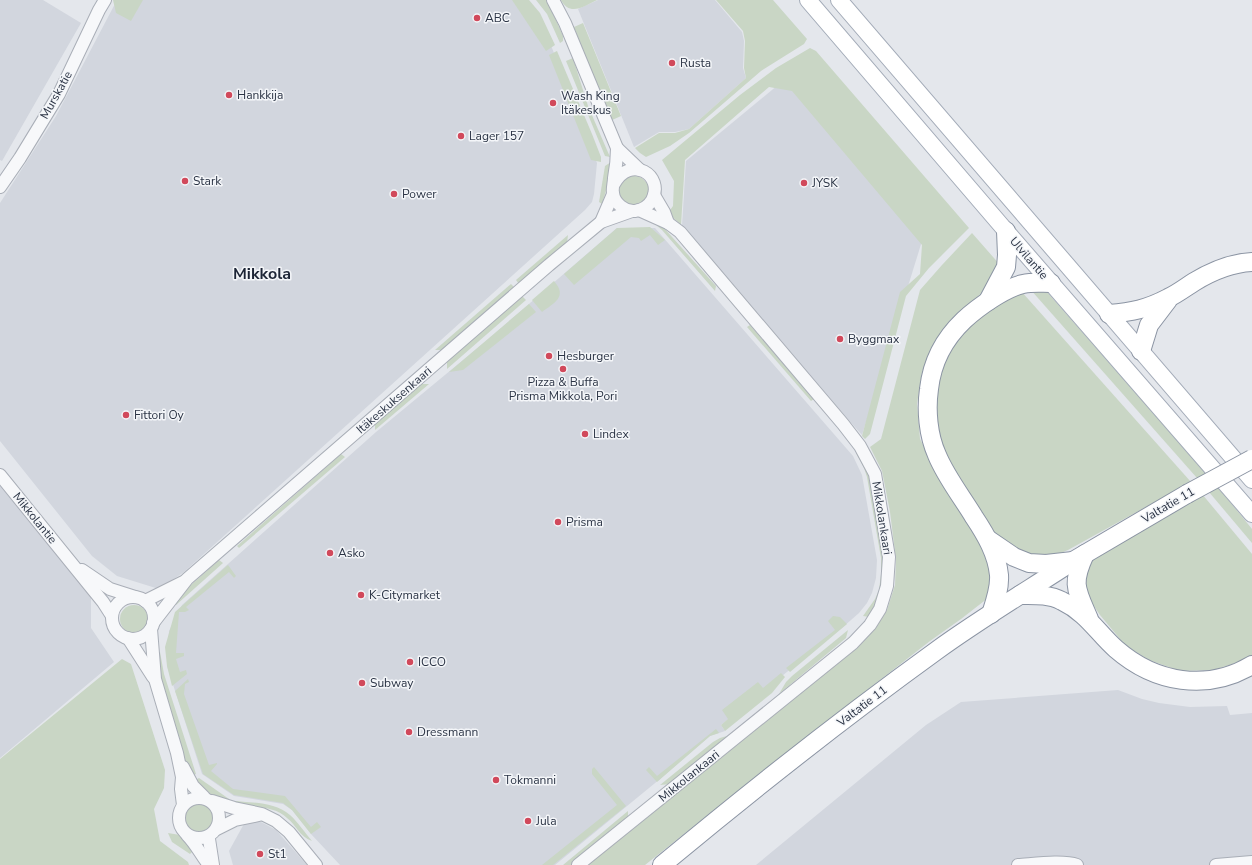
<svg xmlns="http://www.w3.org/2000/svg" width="1252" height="865" viewBox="0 0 1252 865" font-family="'Nunito Sans',sans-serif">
  <rect width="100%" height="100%" fill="#e4e7ec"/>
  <g fill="#d2d6de">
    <polygon points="0,0 43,0 81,23 2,161 0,160"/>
    <polygon points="117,0 525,0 543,25 597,163 594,194 592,202 585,210 184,572 159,589 117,576 92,556 0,441 0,203 56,116"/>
    <polygon points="598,0 715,0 742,32 744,41 743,68 746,78 689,129 675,132 659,132 634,147 578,9"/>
    <polygon points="784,80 922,241 862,435 782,345 682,226 686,161"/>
    <polygon points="617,228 655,228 853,456 862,475 877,560 876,578 872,593 867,603 859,613 843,627 721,725 725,731 710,736 660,779 555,865 340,865 311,834 292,810 283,804 234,796 202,774 167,666 169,631 182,605 376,432 486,341"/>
    <polygon points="0,483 91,593 91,628 114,662 0,758"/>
    <polygon points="1118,690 1142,699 1159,703 1190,707 1227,706 1230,715 1252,713 1252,865 756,865 926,725 961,702"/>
    <polygon points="245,822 261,822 276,830 307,865 233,865 229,851"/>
  </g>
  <g fill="#c9d6c5">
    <polygon points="113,0 143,0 131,21 116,13"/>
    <polygon points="512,0 529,0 540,13 555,45 546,51"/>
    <polygon points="536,0 547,0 563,36 563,41 560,43 547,14"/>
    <path d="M561 0H597C584 6 570 17 561 0Z"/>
    <polygon points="716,0 773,0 807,39 804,44 761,71 689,133 670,146 646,157 640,153 635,148 659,133 675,133 689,129 746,78 744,68 745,41 743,31"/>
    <polygon points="583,23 621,116 610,121 574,27"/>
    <polygon points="810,48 816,51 969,228 929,268 906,296 870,434 865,439 862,436 900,292 920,274 922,245 792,91 769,87 685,160 681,225 668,213 673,206 674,181 662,160 740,95 776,68"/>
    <polygon points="557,51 592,134 601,157 601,162 591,160 549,55"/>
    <polygon points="573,58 588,106 610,157 605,156 566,61"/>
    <polygon points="611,162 611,174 602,204 599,202 605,166"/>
    <circle cx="634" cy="191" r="15"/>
    <polygon points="656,225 664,228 716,286 715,291 662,230"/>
    <polygon points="650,227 665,240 658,245 650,235 641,241 639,238 631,237 574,285 564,274 617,228"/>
    <polygon points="972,233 1001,266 989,286 948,324 934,344 922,372 917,404 920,439 940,478 963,515 988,558 994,576 988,598 961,619 930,641 766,769 645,865 587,865 863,640 877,625 887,610 895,585 896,560 890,512 882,471 870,447 881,439 920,290 942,265"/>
    <polygon points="568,235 567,243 519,284 516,280"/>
    <path d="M554 281C568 297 554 303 542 312L532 300Z"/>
    <polygon points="511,284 514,287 442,350 435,350"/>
    <polygon points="1030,289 1047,292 1207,474 1197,478"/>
    <polygon points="1021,291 1191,482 1068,550 1051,557 1034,557 1016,552 997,536 960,481 943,451 936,425 936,381 955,339 990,310"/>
    <polygon points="521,295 526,300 447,369 447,360"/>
    <polygon points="529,304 536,312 463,370 449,372"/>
    <polygon points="750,325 814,399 811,401 747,327"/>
    <polygon points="422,384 429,384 375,430 375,423"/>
    <polygon points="859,451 870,474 884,558 883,590 869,617 863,616 875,599 879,590 881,574 881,558 867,477 864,468 856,453"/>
    <polygon points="341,454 345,457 239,548 237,546"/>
    <polygon points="1218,487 1252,529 1252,543 1209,492"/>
    <polygon points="1202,494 1252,554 1252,656 1249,659 1213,670 1180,671 1149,660 1125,645 1100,615 1087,596 1081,582 1085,568 1097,554"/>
    <polygon points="219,560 223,563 176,605 173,601"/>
    <polygon points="228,565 236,576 234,578 229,572 186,607 189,610 185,612 179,612 176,653 184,653 184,656 176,659 180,672 186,670 187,674 172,686 167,666 165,647 175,612"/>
    <circle cx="134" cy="619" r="14"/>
    <polygon points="833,616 840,617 847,624 790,672 786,668 835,630 828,621"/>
    <polygon points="848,630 846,638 779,694 786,682 792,676"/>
    <polygon points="160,652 164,674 196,774 192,776 183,757 163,696 155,653"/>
    <polygon points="122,659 131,664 165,770 164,788 154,809 160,841 188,862 189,865 0,865 0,759"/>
    <polygon points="781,673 785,677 772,693 725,731 721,725 728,719 722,710 758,682 763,688"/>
    <polygon points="188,679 189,682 185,684 184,694 209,765 217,763 217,764 211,771 233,789 285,796 311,827 317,822 321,827 311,834 292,810 283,803 234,795 203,774 175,691"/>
    <polygon points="716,729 719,733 710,736 657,782 646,770 649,767 657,776"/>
    <polygon points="727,736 670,784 660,785 713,742 720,738"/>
    <polygon points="594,767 626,806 553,865 542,865 617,805 592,774 592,769"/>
    <path d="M199 778 229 799 224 800C212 795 203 791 195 780Z"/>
    <path d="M236 801C254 803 275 802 290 815 298 822 305 833 312 841 299 836 297 826 287 818 275 806 252 807 236 805Z"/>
    <circle cx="199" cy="818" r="16"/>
    <polygon points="628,811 628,818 572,865 563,865"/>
    <polygon points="168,833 180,835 194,850 190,854 172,842"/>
  </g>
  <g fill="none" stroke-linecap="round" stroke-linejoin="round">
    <defs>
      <g id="minor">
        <path d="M553 0 565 23 617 148C617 158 616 168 614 178 614 183 612 189 613 193 614 203 625 212 635 211 642 210 648 207 652 200 665 175 630 154 614 184"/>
        <polyline points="617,148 640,170"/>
        <polyline points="0,187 20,158 59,94 99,10 105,0"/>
        <polyline points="654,195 664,212 668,223"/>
        <polyline points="601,222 613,194"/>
        <polyline points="0,475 103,602 112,616"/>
        <polyline points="82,570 110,589 135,597"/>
        <circle cx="133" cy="618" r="21"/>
        <polyline points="145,601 183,582"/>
        <polyline points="153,623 187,579 549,265 601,222 632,211"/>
        <polyline points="151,629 155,679 177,753 182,777 181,789 183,805"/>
        <polyline points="128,638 153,677"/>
        <polyline points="183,767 193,786 204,797"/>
        <circle cx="199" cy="818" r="20"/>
        <polyline points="212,801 234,808 262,814 276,821 289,832 316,865"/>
        <polyline points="217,829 235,820 259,815"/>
        <path d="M187 835C196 844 201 855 209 865"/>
        <polyline points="209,836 209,839 213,865"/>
        <polyline points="578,865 853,643 870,625 880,609 887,586 889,557 875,474 860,446 843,424 680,232 668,223 639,210"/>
        <path d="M1018 865C1034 864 1063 860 1077 865"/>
        <polyline points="1216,865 1252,862"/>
      </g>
      <g id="major">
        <polyline points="808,0 1006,231 1252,514"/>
        <polyline points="839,0 1252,480"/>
      </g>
      <g id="highway">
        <polyline points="988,301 1006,267 1007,255 1006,231"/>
        <path d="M1109 314C1132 312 1147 309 1168 298 1177 294 1186 287 1194 282 1212 271 1231 263 1252 262"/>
        <polyline points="1141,351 1149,325 1168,300"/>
        <polyline points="989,540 1014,557 1029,563 1046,564 1073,561 1187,494"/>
        <path d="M1085 554C1071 584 1076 589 1089 619"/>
        <path d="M1020 595C1034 595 1049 594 1062 601 1087 613 1097 632 1116 649 1155 683 1207 692 1252 665"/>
        <path d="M991 614C995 602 1000 588 999 575 997 554 986 535 974 517 962 497 946 477 937 455 928 435 926 410 929 389 932 362 944 339 964 320 978 307 1005 288 1023 284 1033 282 1041 283 1051 283"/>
        <path d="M662 865C751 791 842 719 936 651 980 619 1027 591 1073 561"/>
      </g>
    </defs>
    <use href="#minor" stroke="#a9aeb7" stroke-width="14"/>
    <use href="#major" stroke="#a3abb8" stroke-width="18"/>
    <use href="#highway" stroke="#8b94a3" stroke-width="20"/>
    <use href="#minor" stroke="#f7f8fa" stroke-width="12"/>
    <use href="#major" stroke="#fff" stroke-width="16"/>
    <use href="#highway" stroke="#fff" stroke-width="18"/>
    <defs>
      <polyline id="highway-bridge" points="1187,494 1252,459"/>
    </defs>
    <use href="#highway-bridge" stroke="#8b94a3" stroke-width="20" stroke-linecap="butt"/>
    <use href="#highway-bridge" stroke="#fff" stroke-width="18"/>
  </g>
  <g fill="#d1495b" stroke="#f4f6f9" stroke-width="1.5">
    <circle cx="477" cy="18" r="4"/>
    <circle cx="672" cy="63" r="4"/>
    <circle cx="229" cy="95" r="4"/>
    <circle cx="553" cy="103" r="4"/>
    <circle cx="461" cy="136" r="4"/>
    <circle cx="185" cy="181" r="4"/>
    <circle cx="804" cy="183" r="4"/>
    <circle cx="394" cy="194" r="4"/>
    <circle cx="840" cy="339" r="4"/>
    <circle cx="549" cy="356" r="4"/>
    <circle cx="563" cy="369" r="4"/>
    <circle cx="126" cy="415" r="4"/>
    <circle cx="585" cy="434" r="4"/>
    <circle cx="558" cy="522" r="4"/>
    <circle cx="330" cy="553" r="4"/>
    <circle cx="361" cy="595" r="4"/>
    <circle cx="410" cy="662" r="4"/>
    <circle cx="362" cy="683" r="4"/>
    <circle cx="409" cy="732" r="4"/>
    <circle cx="496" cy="780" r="4"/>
    <circle cx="528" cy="821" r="4"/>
    <circle cx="260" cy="854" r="4"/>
  </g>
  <g text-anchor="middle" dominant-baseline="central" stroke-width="3" stroke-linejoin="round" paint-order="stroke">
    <g font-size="12" fill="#2b3445" stroke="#f4f6f9" text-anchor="start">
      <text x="485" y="18">ABC</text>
      <text x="680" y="63">Rusta</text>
      <text x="237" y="95">Hankkija</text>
      <text x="561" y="96">Wash King<tspan x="561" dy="14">Itäkeskus</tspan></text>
      <text x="469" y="136">Lager 157</text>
      <text x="193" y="181">Stark</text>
      <text x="812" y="183">JYSK</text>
      <text x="402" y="194">Power</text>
      <text x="848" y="339">Byggmax</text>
      <text x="557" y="356">Hesburger</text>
      <text x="563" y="382" text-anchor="middle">Pizza &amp; Buffa<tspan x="563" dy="14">Prisma Mikkola, Pori</tspan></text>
      <text x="134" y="415">Fittori Oy</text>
      <text x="593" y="434">Lindex</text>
      <text x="566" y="522">Prisma</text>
      <text x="338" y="553">Asko</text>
      <text x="369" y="595">K-Citymarket</text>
      <text x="418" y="662">ICCO</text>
      <text x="370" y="683">Subway</text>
      <text x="417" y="732">Dressmann</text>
      <text x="504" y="780">Tokmanni</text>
      <text x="536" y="821">Jula</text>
      <text x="268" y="854">St1</text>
    </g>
    <g font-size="12" fill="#2b3445" stroke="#f4f6f9">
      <text transform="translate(56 95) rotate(-61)">Murskatie</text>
      <text transform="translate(1029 258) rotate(49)">Ulvilantie</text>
      <text transform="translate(394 400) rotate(-41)">Itäkeskuksenkaari</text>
      <text transform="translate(1168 505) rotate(-30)">Valtatie 11</text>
      <text transform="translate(35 518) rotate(51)">Mikkolantie</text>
      <text transform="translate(882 518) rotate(81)">Mikkolankaari</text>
      <text transform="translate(862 706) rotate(-37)">Valtatie 11</text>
      <text transform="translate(689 776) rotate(-39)">Mikkolankaari</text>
    </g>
    <g font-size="16" font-weight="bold" fill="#1d2536" stroke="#f4f6f9">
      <text x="262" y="274">Mikkola</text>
    </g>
  </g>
</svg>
